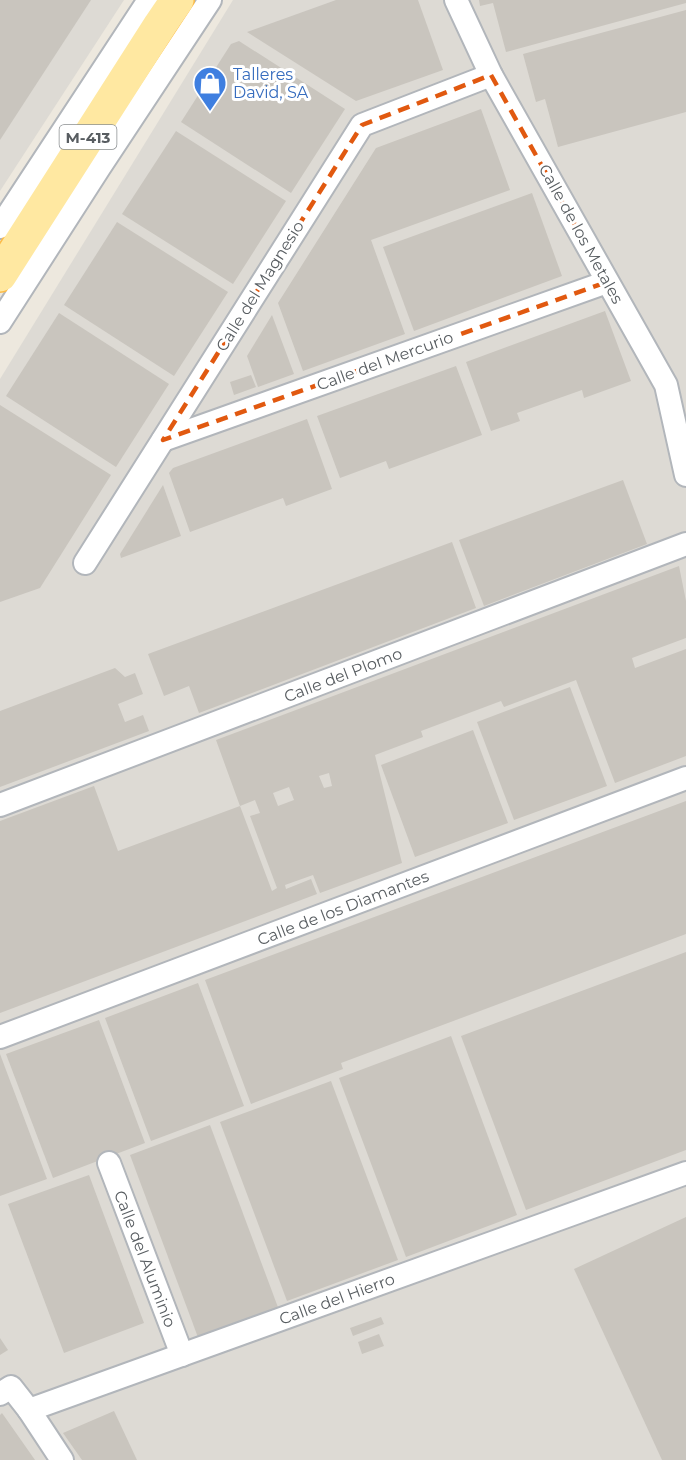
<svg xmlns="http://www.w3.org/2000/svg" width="686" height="1460" viewBox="0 0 686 1460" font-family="Montserrat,sans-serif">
  <rect width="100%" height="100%" fill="#ede8de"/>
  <g fill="#dddad4">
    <polygon points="0,0 124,0 0,191"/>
    <polygon points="233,0 686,0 686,1460 0,1460 0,379"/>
  </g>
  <g fill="#c9c5be" fill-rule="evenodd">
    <polygon points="0,0 91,0 0,140"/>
    <polygon points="336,0 418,0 443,70 356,101 247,32"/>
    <polygon points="479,0 686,0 686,3 506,52 493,3 480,6"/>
    <polygon points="686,10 686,112 558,147 545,99 536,102 523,54"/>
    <polygon points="239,41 345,109 291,193 181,122 231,44"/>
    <polygon points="481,109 510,190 371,240 405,334 303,371 278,303 376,148"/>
    <polygon points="176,131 286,201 233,284 122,214"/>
    <polygon points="532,193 562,276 414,331 383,247"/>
    <polygon points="117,222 228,292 174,376 64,305"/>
    <polygon points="605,311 631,381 584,398 582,390 517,413 520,421 491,431 466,362"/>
    <polygon points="59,313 169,384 116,467 6,396"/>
    <polygon points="272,315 294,374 258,387 247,356"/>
    <polygon points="456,366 482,435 389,469 386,461 340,478 317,416"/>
    <polygon points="251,375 256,387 234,395 230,382"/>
    <polygon points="0,405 111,475 40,588 0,602"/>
    <polygon points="307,419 332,489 286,506 283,498 190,532 169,473 173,468"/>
    <polygon points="623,480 647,544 484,606 459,540"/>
    <polygon points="163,485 181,536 121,558 120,554"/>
    <polygon points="452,542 476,608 199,713 189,686 164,696 148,654"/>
    <path d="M679 566 686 601V638L632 658 635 668 686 649V756L615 783 576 680 504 707 501 701 421 731 423 737 375 755 402 863 320 893 313 875 285 885 286 889 311 879 317 894 0 1013V821L94 786 118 851 240 806 272 891 277 888 250 816 260 813 255 800 240 806 216 740ZM329 773 332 786 324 788 319 776ZM289 787 294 800 278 806 273 793Z"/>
    <polygon points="115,668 125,677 135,673 143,694 118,704 125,722 143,715 149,731 0,787 0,711"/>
    <polygon points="570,687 607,786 514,820 477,722"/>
    <polygon points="473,730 508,823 415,857 381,765"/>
    <polygon points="686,801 686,934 341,1063 343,1069 251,1104 205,980"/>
    <polygon points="686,952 686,1150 526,1210 461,1036"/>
    <polygon points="198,983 244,1106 151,1141 105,1018"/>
    <polygon points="99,1020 145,1143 53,1178 6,1054"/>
    <polygon points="451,1036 517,1215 406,1257 339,1078"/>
    <polygon points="0,1054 47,1179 0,1196"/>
    <polygon points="331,1081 398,1260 287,1301 220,1122"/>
    <polygon points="210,1125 279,1310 199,1340 130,1155"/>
    <polygon points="89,1175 144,1323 64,1353 8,1204"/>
    <polygon points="686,1217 686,1460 662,1460 574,1269"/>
    <polygon points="381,1317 384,1324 353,1336 350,1328"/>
    <polygon points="379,1334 384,1346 362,1354 358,1342"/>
    <polygon points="0,1338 8,1350 0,1355"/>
    <polygon points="114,1411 137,1460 82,1460 63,1433"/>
    <polygon points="2,1413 35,1460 0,1460 0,1415"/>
  </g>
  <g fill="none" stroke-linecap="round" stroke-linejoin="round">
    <defs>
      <g id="street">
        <polyline points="456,0 491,75 666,385 686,475"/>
        <polyline points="0,227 149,0"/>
        <polyline points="0,322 99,168 210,0"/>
        <polyline points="163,440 607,282"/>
        <polyline points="85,563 362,125 491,75"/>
        <polyline points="0,805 686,544"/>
        <polyline points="0,1037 686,778"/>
        <polyline points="109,1163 182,1355"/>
        <polyline points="0,1394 11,1387 29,1410 686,1173"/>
        <polyline points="29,1410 62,1460"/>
      </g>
      <polyline id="primary" points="0,275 160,25 177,0"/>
    </defs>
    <use href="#street" stroke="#b2b6bb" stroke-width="26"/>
    <use href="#primary" stroke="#fcbb48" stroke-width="36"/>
    <use href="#street" stroke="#fff" stroke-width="22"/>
    <use href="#primary" stroke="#ffe8a1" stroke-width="33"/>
  </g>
  <path fill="none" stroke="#e15910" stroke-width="4.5" stroke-dasharray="12 8" stroke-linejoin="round" d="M491 75 607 282 163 440 362 125Z"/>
  <defs>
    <symbol id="shop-pin" viewBox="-11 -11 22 30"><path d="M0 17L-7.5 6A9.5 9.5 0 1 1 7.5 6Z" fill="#3f7fe0" stroke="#fff"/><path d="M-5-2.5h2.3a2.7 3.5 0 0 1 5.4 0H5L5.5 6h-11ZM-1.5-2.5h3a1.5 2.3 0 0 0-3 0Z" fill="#fff"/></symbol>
  </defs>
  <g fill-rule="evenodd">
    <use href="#shop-pin" x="191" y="64" width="38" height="52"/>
  </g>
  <g text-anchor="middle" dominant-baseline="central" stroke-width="6" stroke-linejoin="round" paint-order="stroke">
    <rect fill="#fff" stroke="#8a8e90" stroke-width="1.5" x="59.5" y="125" width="57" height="24" rx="4.5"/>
    <g font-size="15" font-weight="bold" fill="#585d61">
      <text x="88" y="137">M-413</text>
    </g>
    <g font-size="16" fill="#366cbe" stroke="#fff" text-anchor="start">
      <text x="233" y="74">Talleres<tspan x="233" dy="18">David, SA</tspan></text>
    </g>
    <g font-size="16" fill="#585d61" stroke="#fff">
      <text transform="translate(581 234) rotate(61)">Calle de los Metales</text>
      <text transform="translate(260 286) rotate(-58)">Calle del Magnesio</text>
      <text transform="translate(385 361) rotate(-20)">Calle del Mercurio</text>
      <text transform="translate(343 675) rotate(-21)">Calle del Plomo</text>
      <text transform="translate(343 908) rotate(-21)">Calle de los Diamantes</text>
      <text transform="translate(145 1259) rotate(69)">Calle del Aluminio</text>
      <text transform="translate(337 1299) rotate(-20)">Calle del Hierro</text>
    </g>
  </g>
</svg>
